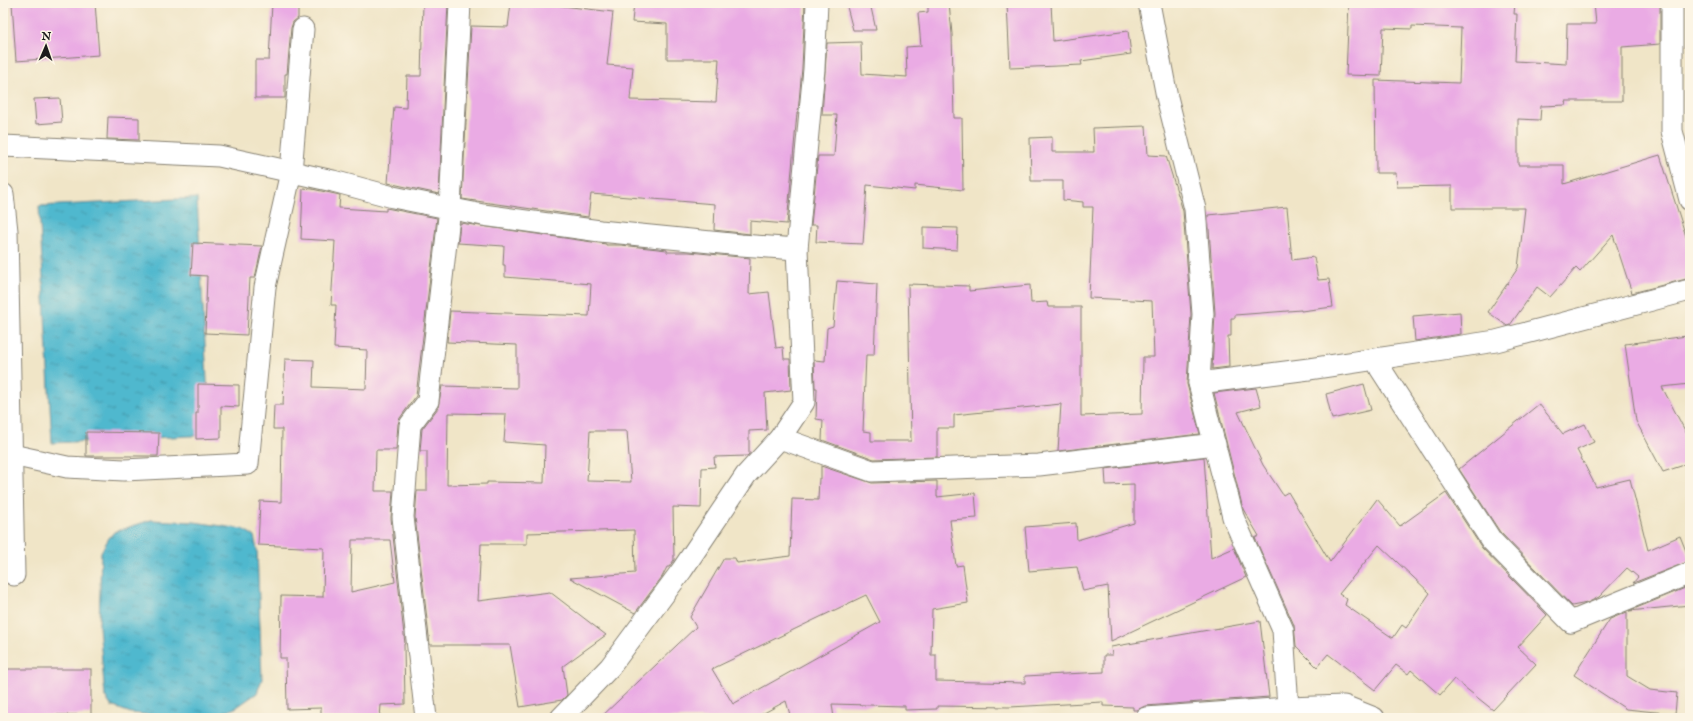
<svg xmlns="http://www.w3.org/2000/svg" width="1693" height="721" viewBox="0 0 1693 721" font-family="'IM FELL English',serif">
  <defs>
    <pattern id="water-ripples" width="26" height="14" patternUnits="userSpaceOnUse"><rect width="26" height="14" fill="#50b8ce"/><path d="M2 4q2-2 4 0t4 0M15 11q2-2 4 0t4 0" fill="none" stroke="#4295a6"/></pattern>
  </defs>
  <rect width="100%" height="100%" fill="#fcf5e5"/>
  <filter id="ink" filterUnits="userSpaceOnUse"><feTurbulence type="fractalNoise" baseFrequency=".025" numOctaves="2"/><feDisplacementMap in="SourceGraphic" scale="8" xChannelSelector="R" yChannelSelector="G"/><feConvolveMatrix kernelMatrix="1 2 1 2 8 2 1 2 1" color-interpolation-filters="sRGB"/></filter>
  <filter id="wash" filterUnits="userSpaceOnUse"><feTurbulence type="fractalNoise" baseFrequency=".012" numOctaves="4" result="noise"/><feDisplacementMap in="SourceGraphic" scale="16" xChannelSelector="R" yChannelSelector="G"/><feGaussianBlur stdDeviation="0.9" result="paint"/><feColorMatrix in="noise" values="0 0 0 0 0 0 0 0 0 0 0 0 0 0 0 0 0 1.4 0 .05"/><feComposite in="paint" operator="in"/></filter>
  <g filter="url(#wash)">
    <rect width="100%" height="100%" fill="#f0e5c7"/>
    <g fill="url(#water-ripples)" stroke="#366a75">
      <polygon points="197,198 210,435 52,443 39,206"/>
      <polygon points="151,520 194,522 243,529 254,536 257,550 262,679 257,693 237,707 219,715 184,718 131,713 111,706 105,696 99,626 101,552 109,538 114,532"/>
    </g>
    <g id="blocks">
      <g fill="#eaabe4" fill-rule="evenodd">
        <polygon points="12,3 95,3 99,55 16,61"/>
        <polygon points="272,3 298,3 298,18 293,22 291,28 287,74 285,74 285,98 255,98 255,60 269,60"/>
        <polygon points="423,3 448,3 439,194 388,183 394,107 406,108 407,76 421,76"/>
        <polygon points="511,3 538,3 613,12 607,65 633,67 630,100 716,102 719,59 667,59 667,24 632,22 634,3 805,3 802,68 798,113 797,113 787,224 750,221 750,234 714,230 715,204 591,194 588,217 462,199 471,26 508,27"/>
        <polygon points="846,3 870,3 876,30 853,30"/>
        <polygon points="928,3 949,3 952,34 954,118 962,118 963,190 915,185 915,190 867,185 863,244 816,242 817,225 811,225 818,156 834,156 837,115 822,115 827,43 861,42 862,74 907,77 906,47 921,46 918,13 928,12"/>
        <polygon points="1007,3 1051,3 1053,41 1128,31 1131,54 1081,61 1082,65 1010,68"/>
        <polygon points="1349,3 1515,3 1514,14 1517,14 1515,61 1566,64 1567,24 1596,24 1594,3 1660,3 1660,44 1622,47 1622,101 1565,101 1566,105 1541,106 1540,120 1518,119 1518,165 1564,165 1564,184 1660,155 1690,249 1690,278 1632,293 1613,235 1580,272 1576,268 1550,297 1537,287 1510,325 1507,326 1488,312 1518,268 1525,208 1452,208 1452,186 1397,187 1396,173 1376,173 1375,80 1459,83 1461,28 1412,26 1412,29 1383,28 1381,76 1346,75"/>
        <polygon points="60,98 62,122 36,124 34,99"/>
        <polygon points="108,117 139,118 139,140 107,139"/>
        <polygon points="1146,126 1148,155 1166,156 1183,211 1191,314 1187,384 1200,434 1058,451 1061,404 954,415 954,428 937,428 937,457 874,459 822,440 823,420 816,419 817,388 815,388 814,360 825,361 827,328 833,326 837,281 877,284 874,355 866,355 863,431 871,432 871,441 911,441 908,284 969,286 969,291 1030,285 1031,303 1047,302 1048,307 1081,307 1081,416 1142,414 1143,357 1154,357 1152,301 1089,298 1093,207 1083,207 1083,202 1063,200 1063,181 1031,181 1030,138 1052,137 1052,152 1094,152 1093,128"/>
        <path d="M303 188 312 189 340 195 339 208 386 211V208L437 218 416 396 400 418 398 424 396 450H376L375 491H393L391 518 405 644H404L405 704 381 705 380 718H321V708L287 709 286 658H280L281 596 323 597 324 548 258 545 260 501 281 502 282 429H273L274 405H283L285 359 314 360 313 387 366 389 367 350 334 348 336 305H331L335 241 301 239ZM352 540H390L395 582 351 592Z"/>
        <polygon points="1287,207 1292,260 1314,257 1318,280 1329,279 1333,307 1301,311 1301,310 1235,315 1235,318 1231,318 1231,336 1228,336 1229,367 1212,369 1215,313 1208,215"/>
        <path d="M460 223 606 244V245H621L667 250V252H689L750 258 749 294 769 292 776 348 783 347 784 359H790L791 390 765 393 767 430 749 431V454L747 456 714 457 715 467 702 468 701 508 673 507 674 560 669 567H667L662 577 635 613 570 578 635 573 634 530 527 533V544H481L478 601 550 592 606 635 563 666 567 695 562 700 520 707 510 645H430L415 517 417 491H427V451H420L422 429 438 408 442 386 517 388V345L447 342 450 311 589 316 591 284 505 277V265H503L504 246 458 243ZM448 413 506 414 504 442 545 445 544 483 487 482V484L447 485ZM590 431H627L631 482 587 481Z"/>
        <polygon points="923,227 958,228 957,250 923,248"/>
        <polygon points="193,243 262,246 255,278 250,278 247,335 205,333 207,276 191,275"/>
        <polygon points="1460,312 1461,334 1415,341 1413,316"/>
        <polygon points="1687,336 1690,359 1690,384 1662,387 1690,440 1690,463 1663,472 1636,421 1625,344"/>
        <polygon points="198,384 239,385 239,407 221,406 221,438 196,439 196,413 198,413"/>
        <polygon points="1364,384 1371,410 1332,419 1326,394"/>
        <path d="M1256 388 1261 406 1238 412 1263 465 1283 495 1288 492 1330 562 1377 499 1400 526 1446 493 1482 548 1547 615 1518 647 1536 664 1493 710 1454 679 1440 695 1411 670 1408 674 1396 665 1375 690 1328 654 1317 667 1296 646 1294 625 1255 538 1259 536 1243 509 1214 393ZM1379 545 1430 593 1406 628 1402 625 1393 638 1345 605 1347 599 1339 594Z"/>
        <polygon points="1539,404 1563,434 1585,424 1594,442 1577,450 1596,487 1630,479 1648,550 1680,536 1690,561 1633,583 1638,577 1627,568 1599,597 1587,603 1572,606 1500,532 1459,469"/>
        <polygon points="86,432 159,433 158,456 86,456"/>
        <polygon points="1204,457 1211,558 1234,548 1246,577 1111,641 1108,586 1083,591 1077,567 1029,571 1025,527 1076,523 1077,540 1134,523 1134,484 1106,485 1105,469"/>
        <path d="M821 466 872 483 937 481V497L975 493 977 518 950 520 956 566 963 565 968 603 932 609 931 655H936V681L1025 683V676L1104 672V655H1112L1111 647 1260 621 1269 697 1145 706 1137 710H1133V707L1103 706V702L1010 707 937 706V709L905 710V706L832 704 834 718H791L786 701 755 718H600L696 627 690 617 724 558H735L737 563 790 556 792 499 818 500 819 478H821ZM866 595 880 622 733 704 712 669Z"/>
        <polygon points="1690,586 1690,605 1629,611"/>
        <polygon points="1627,612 1627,676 1650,690 1677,693 1675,714 1626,709 1574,675 1610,619"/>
        <rect x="3" y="669" width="88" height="46"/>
      </g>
    </g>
  </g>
  <g filter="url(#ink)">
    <use href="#blocks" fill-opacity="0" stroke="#868072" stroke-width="1"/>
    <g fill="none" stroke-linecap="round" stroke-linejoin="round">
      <defs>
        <g id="street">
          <polyline points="1149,3 1167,97 1195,209 1203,314 1199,383 1233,517 1283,630 1288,708 1344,706 1374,718"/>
          <polyline points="1672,3 1672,131 1690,200"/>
          <polyline points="3,146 219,156 333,181 393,197 483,215 600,231 741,245 797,249"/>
          <polyline points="3,194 7,231 14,575"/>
          <polyline points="1380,368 1491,540 1571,622 1690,573"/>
          <polyline points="1199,383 1309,369 1496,341 1690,290"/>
          <polyline points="780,438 872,471 1039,465 1215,444"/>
          <polyline points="12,455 67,467 124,470 248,464 265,287 291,172 303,29"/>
          <polyline points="426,718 403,517 410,425 428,401 450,208 460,3"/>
          <polyline points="561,718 610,667 682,570 746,475 780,438 804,402 797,249 814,69 817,3"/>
          <polyline points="1146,718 1288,708"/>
        </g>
      </defs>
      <use href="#street" stroke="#868072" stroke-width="23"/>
      <use href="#street" stroke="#fff" stroke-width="21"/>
    </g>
  </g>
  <rect width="1693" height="721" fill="none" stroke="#fcf5e5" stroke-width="16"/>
  <g transform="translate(46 46) rotate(2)" stroke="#fcf5e5" stroke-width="3" paint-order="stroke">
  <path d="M0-3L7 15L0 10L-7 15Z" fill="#1c1c1c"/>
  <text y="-6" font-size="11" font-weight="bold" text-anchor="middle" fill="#1c1c1c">N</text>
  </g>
</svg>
